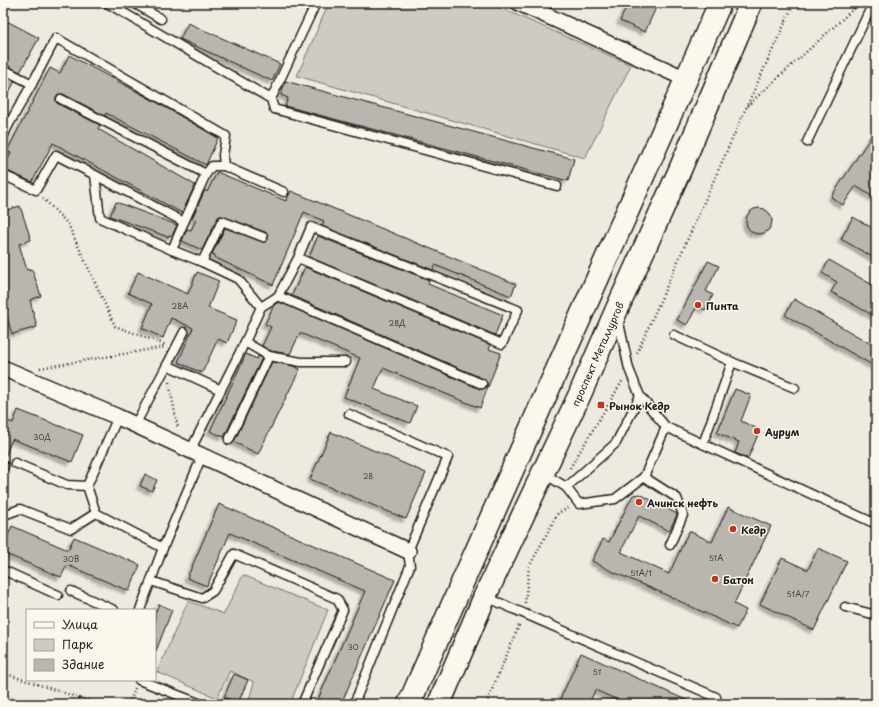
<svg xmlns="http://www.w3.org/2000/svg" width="879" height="707" viewBox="0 0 879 707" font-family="'Playpen Sans',sans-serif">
  <defs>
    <filter id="shadow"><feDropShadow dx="-3.5" dy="3.5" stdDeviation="1" flood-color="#0004"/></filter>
  </defs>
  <rect width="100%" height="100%" fill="#eeeadf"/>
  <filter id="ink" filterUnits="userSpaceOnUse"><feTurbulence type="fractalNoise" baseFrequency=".025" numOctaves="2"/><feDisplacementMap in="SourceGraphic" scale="8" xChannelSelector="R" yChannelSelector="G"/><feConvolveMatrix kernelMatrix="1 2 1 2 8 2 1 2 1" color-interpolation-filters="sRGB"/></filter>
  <g filter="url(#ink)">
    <polygon fill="#dedad1" points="3,692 31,704 3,704"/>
    <g fill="#ceccc2" stroke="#75746f">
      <polygon points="329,3 489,3 631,65 585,158 297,76"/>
      <polygon points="243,575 328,610 290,704 248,704 254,682 230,671 217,698 157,672 188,601 224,614"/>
    </g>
    <g fill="#b9b6af" stroke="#1c1c1c" filter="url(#shadow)">
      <polygon points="628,3 658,3 645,32 620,21"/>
      <polygon points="3,19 39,38 20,72 3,64"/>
      <polygon points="188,23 280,64 272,81 180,39"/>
      <polygon points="69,55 158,103 218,138 206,165 106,113 105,116 63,94 58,94 56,97 56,102 58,104 100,125 98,129 195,185 182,213 53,143 32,182 3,169 11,153 7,151 50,68 60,73"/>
      <polygon points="3,75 15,81 3,103"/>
      <polygon points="285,81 574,159 568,181 285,106 288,98 281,95"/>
      <polygon points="876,129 876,199 856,186 843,205 831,197"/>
      <polygon points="217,172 286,201 291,191 516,284 511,296 435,265 433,270 322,226 324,221 304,212 273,285 214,257 215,255 212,254 225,228 263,242 266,242 268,239 268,234 265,232 222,216 219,216 217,219 202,250 182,241 187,229 191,230 196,220 192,218 205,190 207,192"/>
      <polygon points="116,202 177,225 172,236 169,235 168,237 110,216"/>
      <polygon points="20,206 31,240 19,244 27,270 32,269 41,296 30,300 37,327 12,334 3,303 3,211"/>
      <circle cx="759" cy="221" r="13"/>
      <polygon points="853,217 876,230 876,259 841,239"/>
      <polygon points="318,236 429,280 428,284 503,315 495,335 309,257"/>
      <polygon points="829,260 876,287 876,317 831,292 837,282 822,273"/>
      <polygon points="708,261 719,266 706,291 713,295 705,310 697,306 687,325 677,320"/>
      <polygon points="305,267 491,345 489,349 501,353 480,408 383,368 374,389 417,406 410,423 344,397 360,358 300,333 290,354 271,351 262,346 271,327 265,324 274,305 279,302 480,389 483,389 487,387 487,383 484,379 286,293 286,292 292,295"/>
      <polygon points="138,272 188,294 197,272 219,281 208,308 237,320 227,343 218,339 202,373 178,362 193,328 171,318 163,338 142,328 152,304 128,293"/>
      <polygon points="794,299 876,347 876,367 785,315"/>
      <polygon points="246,354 257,359 258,356 262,358 224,437 210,431"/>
      <polygon points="272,362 293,366 300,369 258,454 234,442"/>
      <polygon points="735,389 751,395 741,421 760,430 748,458 735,453 739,442 717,433"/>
      <polygon points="18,410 83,435 72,462 12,439 4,460 3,460 3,419 13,423"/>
      <polygon points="331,432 426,473 406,519 310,479"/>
      <polygon points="145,474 157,480 152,491 140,486"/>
      <polygon points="640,494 677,514 677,515 669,531 639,516 622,549 623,549 621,552 669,574 689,531 712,542 728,507 771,526 734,604 746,610 737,628 660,592 611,571 592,561 603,539 609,542 633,495"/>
      <polygon points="219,504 395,580 341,704 316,704 365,591 230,533 207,586 187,578"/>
      <polygon points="12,526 68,550 74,537 140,565 129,591 67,565 61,577 3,553 3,547"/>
      <polygon points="818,548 847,561 814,630 760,604 782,558 808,570"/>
      <polygon points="159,604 172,610 156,651 155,613"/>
      <polygon points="581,653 695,704 627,704 595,690 589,704 558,704"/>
      <polygon points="234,674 248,680 238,703 224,697"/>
    </g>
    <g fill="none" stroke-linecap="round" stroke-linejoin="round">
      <defs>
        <g id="lane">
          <polyline points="107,3 271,99 316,3"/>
          <polyline points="134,3 161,19"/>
          <polyline points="3,69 32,84"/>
          <polyline points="61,99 206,174"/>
          <polyline points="271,99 274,109 557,186"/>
          <polyline points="3,124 8,126 32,84 56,38 226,136 223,155 224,166 212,166 206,174 184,222 172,250 202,262 222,221 263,237"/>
          <polyline points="3,138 8,126"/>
          <polyline points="807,142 873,3"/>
          <polyline points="224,166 284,192"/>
          <polyline points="3,175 36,190 56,155 95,175 184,222"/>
          <polyline points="95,175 100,218 172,250"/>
          <polyline points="298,258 502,344 518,310 311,227 298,258 278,296 482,384"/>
          <polyline points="202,262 238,279 261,307"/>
          <polyline points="618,318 629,369 640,396 666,427 876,524"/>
          <polyline points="184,332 167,365 221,390"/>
          <polyline points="674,335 732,362"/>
          <polyline points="245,342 269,356 301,362 346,362"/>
          <polyline points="349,414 448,457 408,551 410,566 354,704"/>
          <polyline points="118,417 87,486 96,513 163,548"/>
          <polyline points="135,425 167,365"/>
          <polyline points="229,440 269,356"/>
          <polyline points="703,444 732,362 795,388"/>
          <polyline points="190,451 245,342 261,307 278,296"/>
          <polyline points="15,463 67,485 87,486"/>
          <polyline points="3,465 4,466"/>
          <polyline points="543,473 566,487 570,484 616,443 640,396"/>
          <polyline points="644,477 677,498 683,515 670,545"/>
          <polyline points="566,487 579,504 615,499 644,477 666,427"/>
          <polyline points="3,518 4,515 20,509 71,529 96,513"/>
          <polyline points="3,570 58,595"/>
          <polyline points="151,581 202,598 213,591 234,554 337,599 343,610 302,704"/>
          <polyline points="71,591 114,610"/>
          <polyline points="486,597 716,697 713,704"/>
          <polyline points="845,607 876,615"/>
          <polyline points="140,610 163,548 202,456"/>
          <polyline points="139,680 201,704"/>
        </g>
        <g id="street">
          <polyline points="519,3 686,79"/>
          <polyline points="3,368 118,417 408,551"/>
        </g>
        <g id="primary">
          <polyline points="409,704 463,581 720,3"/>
          <polyline points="439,704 485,596 580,394 617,309 679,172 751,3"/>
        </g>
      </defs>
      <use href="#lane" stroke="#1c1c1c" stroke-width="11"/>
      <use href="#street" stroke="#1c1c1c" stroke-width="18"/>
      <use href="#primary" stroke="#1c1c1c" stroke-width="25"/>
      <g stroke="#1c1c1c" stroke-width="2.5" stroke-dasharray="1 3" stroke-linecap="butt">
        <polyline points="747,106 860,3"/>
        <polyline points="43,198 68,224 115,326 166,345"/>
        <polyline points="637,353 746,108 794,3"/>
        <polyline points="40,368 165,347"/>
        <polyline points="169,382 178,429"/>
        <polyline points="570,468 623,380"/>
        <polyline points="525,603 529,567 558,513 569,508"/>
        <polyline points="3,673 98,704"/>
        <polyline points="129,704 135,688"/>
        <polyline points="486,704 520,623"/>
      </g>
      <use href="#lane" stroke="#fbf7ec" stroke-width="8"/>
      <use href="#street" stroke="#fbf7ec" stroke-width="15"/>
      <use href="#primary" stroke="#fbf7ec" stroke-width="22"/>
    </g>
  </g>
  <g fill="#c8321e" stroke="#fbf7ec" stroke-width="1.5">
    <circle cx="698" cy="305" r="4"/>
    <rect x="597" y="401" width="8" height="8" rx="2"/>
    <circle cx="757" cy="431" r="4"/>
    <circle cx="639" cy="502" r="4"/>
    <circle cx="733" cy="529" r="4"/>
    <circle cx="715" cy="579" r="4"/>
  </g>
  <g text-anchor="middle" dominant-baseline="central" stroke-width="3" stroke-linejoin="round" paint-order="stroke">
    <g font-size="8" fill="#434241">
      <text x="180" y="306">28А</text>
      <text x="397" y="323">28Д</text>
      <text x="42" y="437">30Д</text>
      <text x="368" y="476">28</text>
      <text x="716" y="558">51А</text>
      <text x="71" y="559">30В</text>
      <text x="641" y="573">51А/1</text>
      <text x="798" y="594">51А/7</text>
      <text x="353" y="647">30</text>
      <text x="597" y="672">51</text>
    </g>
    <g font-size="10" font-weight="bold" fill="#1c1c1c" stroke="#fbf7ec" text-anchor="start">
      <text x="706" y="305">Пинта</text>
      <text x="609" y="405">Рынок Кедр</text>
      <text x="765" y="431">Аурум</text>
      <text x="647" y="502">Ачинск нефть</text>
      <text x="741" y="529">Кедр</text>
      <text x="723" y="579">Батон</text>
    </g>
    <g font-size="10" fill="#1c1c1c" stroke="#fbf7ec">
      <text transform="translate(597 354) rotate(-66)">проспект Металлургов</text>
    </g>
  </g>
  <rect width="879" height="707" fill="none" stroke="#fbf7ec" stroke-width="16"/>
  <rect x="8" y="8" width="863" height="691" fill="none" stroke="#1c1c1c" stroke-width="1.5" filter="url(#ink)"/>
  <rect x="26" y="609" width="130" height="72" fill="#fbf7ec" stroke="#a29f99"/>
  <rect x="34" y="622" width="20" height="6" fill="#fbf7ec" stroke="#a29f99"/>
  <text x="62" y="629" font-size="12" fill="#1c1c1c">Улица</text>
  <rect x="34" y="639" width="20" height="12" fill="#ceccc2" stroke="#a29f99"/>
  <text x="62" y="649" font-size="12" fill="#1c1c1c">Парк</text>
  <rect x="34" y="659" width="20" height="12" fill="#b9b6af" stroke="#a29f99"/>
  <text x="62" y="669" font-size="12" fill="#1c1c1c">Здание</text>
</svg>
